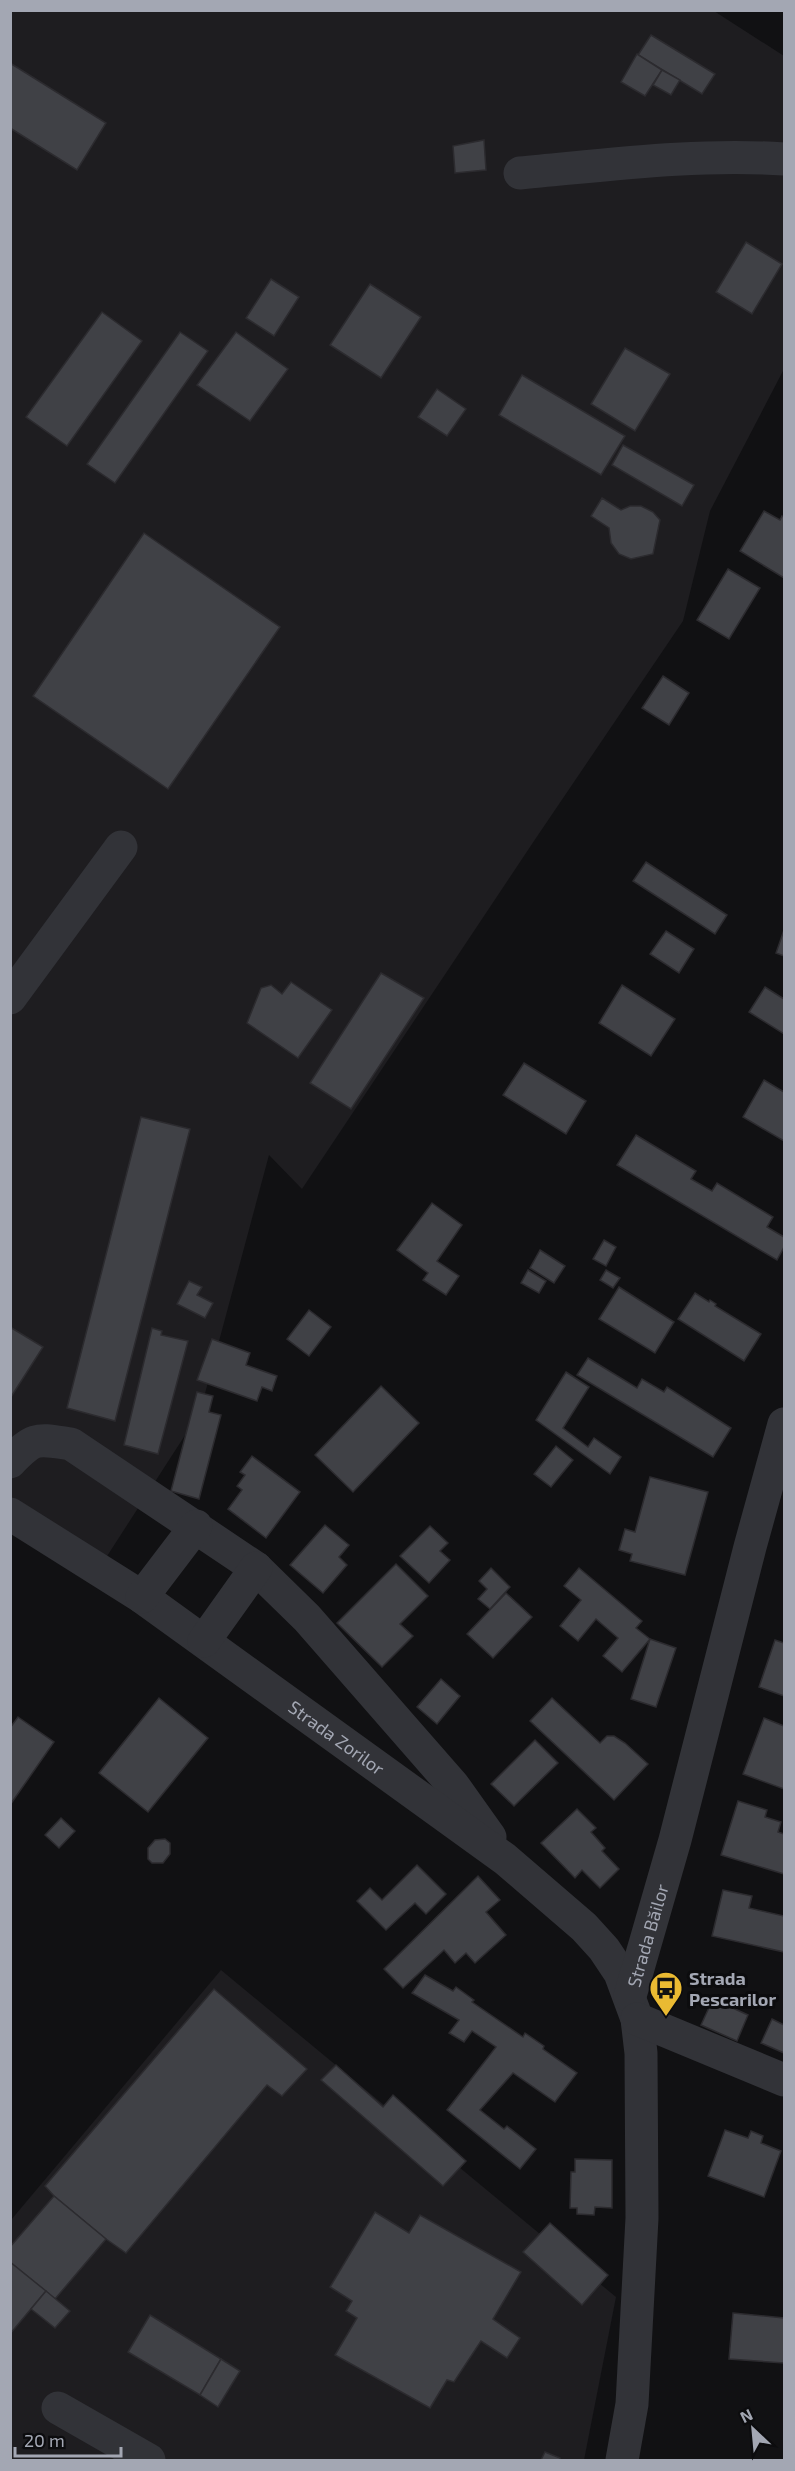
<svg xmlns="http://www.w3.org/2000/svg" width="795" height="2471" viewBox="0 0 795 2471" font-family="'Exo 2',sans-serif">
  <rect width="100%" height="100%" fill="#111113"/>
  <g fill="#1e1d20">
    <polygon points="10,11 714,11 784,56 784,369 710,511 683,621 534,841 302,1189 269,1155 200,1412 91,1581 11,1527"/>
    <polygon points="221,1970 616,2297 584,2460 11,2460 11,2220"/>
  </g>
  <g fill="#404146" stroke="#2c2b2f" stroke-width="1.5">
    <polygon points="651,35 715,74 702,94 638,55"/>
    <polygon points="637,54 662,70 645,96 621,82"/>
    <polygon points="10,63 106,123 77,170 10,128"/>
    <polygon points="662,70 680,80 671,95 653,85"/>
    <polygon points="484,140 486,170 455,173 453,146"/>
    <polygon points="746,242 782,264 752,314 716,292"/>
    <polygon points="271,279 299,297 274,336 246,318"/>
    <polygon points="370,284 421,317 381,378 330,345"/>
    <polygon points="102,312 142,341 67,446 26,417"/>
    <polygon points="180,332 208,351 115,483 87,464"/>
    <polygon points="236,332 288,369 250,421 197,385"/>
    <polygon points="625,348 670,374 635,431 591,404"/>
    <polygon points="522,375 625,436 601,475 499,415"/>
    <polygon points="437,389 466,409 447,436 418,417"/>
    <polygon points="623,445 694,485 682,506 612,465"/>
    <polygon points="602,498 621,510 630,506 641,506 653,512 660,520 653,554 631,559 619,554 611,543 609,528 591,516"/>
    <polygon points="764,511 780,520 782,516 784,517 784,578 740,551"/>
    <polygon points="144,533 280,627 168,789 33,696"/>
    <polygon points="728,569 760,588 729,639 697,620"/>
    <polygon points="663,676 689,693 669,725 642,708"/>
    <polygon points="646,862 727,915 715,934 633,881"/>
    <polygon points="784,930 784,956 776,953"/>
    <polygon points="666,931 694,949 679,973 650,954"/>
    <polygon points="381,973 424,998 351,1109 310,1083"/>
    <polygon points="291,982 332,1010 298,1058 247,1023 261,988 271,985 282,994"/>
    <polygon points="622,985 675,1019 651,1056 599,1023"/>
    <polygon points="765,987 784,999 784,1034 749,1012"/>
    <polygon points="524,1063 586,1101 566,1134 503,1095"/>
    <polygon points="764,1080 784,1092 784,1141 743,1117"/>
    <polygon points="141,1117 190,1129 115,1421 67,1408"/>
    <polygon points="636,1135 696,1171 691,1179 712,1191 717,1183 773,1217 767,1227 784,1237 784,1247 777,1260 617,1165"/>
    <polygon points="432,1203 462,1225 437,1261 459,1276 446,1295 423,1280 428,1273 397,1250"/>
    <polygon points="604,1240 616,1247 606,1266 593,1259"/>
    <polygon points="540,1250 565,1266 554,1283 530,1268"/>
    <polygon points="528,1270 546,1281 539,1293 521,1283"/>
    <polygon points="606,1270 620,1278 613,1288 600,1280"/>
    <polygon points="189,1281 202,1287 197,1295 213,1303 205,1318 177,1304"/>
    <polygon points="619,1287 674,1322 655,1353 599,1319"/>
    <polygon points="695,1293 709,1302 710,1300 716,1304 715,1306 761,1334 744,1361 678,1319"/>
    <polygon points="309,1310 331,1327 309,1356 287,1339"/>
    <polygon points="10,1327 43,1347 11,1397 10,1397"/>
    <polygon points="152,1328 162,1331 161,1335 188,1341 158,1454 124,1445"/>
    <polygon points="212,1339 250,1353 246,1365 277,1376 272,1391 262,1387 257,1401 197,1380"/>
    <polygon points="588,1358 637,1388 642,1379 664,1392 667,1387 731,1428 713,1457 577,1375"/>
    <polygon points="566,1372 589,1387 563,1428 588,1447 594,1438 621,1457 610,1474 536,1420"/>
    <polygon points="381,1386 419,1423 353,1492 315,1455"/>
    <polygon points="197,1392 213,1396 209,1412 221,1415 199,1499 171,1491"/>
    <polygon points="556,1446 573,1460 551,1487 534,1474"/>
    <polygon points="252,1456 300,1492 266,1538 228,1509 242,1490 237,1486 245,1475 240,1472"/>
    <polygon points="650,1477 708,1492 685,1575 630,1561 632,1554 619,1550 625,1529 635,1532"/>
    <polygon points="325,1525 349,1545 339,1557 347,1565 323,1593 290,1565"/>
    <polygon points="430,1526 448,1543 440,1551 450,1560 429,1583 400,1556"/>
    <polygon points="396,1564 428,1596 400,1624 413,1636 382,1667 337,1623"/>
    <polygon points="491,1568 510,1587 490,1609 478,1599 487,1589 479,1581"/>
    <polygon points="579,1568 642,1621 636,1628 650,1639 622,1672 603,1656 618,1638 596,1619 578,1641 560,1626 581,1600 564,1586"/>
    <polygon points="506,1593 532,1617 493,1658 467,1634"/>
    <polygon points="650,1639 676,1648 656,1707 631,1699"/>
    <polygon points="775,1640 784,1643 784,1696 759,1687"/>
    <polygon points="441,1679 460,1696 437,1724 417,1707"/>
    <polygon points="159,1698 208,1738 148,1812 99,1773"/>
    <polygon points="552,1698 600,1743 607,1736 614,1736 625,1743 648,1764 614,1800 530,1721"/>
    <polygon points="18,1717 54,1742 10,1805 10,1728"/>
    <polygon points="764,1718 784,1726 784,1789 743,1774"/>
    <polygon points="535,1740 558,1763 514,1806 491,1784"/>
    <polygon points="738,1801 767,1810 765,1817 781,1822 778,1832 784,1834 784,1874 721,1855"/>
    <polygon points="577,1809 596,1828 591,1832 605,1848 602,1851 619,1869 600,1888 582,1870 575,1878 541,1843"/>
    <polygon points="61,1818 75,1831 59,1848 45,1835"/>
    <polygon points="165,1839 170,1843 170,1854 163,1863 152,1863 148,1859 148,1848 155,1840"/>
    <polygon points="417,1865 446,1894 426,1914 415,1903 386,1930 357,1901 370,1888 382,1900"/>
    <polygon points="478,1876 500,1900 486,1912 506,1935 475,1963 466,1953 455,1963 444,1950 403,1988 384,1969"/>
    <polygon points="723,1890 752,1896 749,1908 784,1916 784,1952 712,1936"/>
    <polygon points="425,1975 453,1991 456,1987 474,2000 472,2002 523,2037 525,2033 544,2046 543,2049 577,2073 555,2102 513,2073 480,2110 504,2129 507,2126 536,2149 520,2169 447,2110 496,2047 472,2031 464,2042 449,2033 459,2020 412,1993"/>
    <polygon points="214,1989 307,2069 282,2096 267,2085 126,2253 106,2239 54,2196 45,2186"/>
    <polygon points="713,1999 748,2015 737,2041 701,2025"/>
    <polygon points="772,2019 784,2025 784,2053 761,2043"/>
    <polygon points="336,2065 383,2107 393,2095 466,2161 443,2186 321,2080"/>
    <polygon points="725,2130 748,2138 751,2131 763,2136 761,2143 781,2151 764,2197 708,2176"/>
    <polygon points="575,2159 612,2160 612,2208 595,2207 594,2215 577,2214 577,2208 570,2208 571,2172 575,2172"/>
    <polygon points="54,2196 106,2239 55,2299 10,2262 10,2247"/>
    <polygon points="375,2212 409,2233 420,2215 521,2272 493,2319 520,2338 507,2358 481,2341 454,2382 447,2380 430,2408 335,2355 357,2318 346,2311 352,2301 330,2287"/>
    <polygon points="550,2223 608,2275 582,2305 523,2252"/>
    <polygon points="10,2262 46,2291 10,2334"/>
    <polygon points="46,2291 70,2311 55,2328 31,2309"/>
    <polygon points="733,2313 784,2318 784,2363 729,2359"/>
    <polygon points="150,2315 221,2359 200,2395 128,2352"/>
    <polygon points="221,2359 240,2371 218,2407 200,2395"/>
    <polygon points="545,2452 560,2458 560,2460 541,2460"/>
  </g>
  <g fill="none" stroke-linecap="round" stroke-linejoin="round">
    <g stroke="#323338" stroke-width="33">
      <path d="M520 173C608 165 697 153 784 159"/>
      <polyline points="10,998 121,847"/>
      <path d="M10 1462C35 1436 37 1439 71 1444L256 1568 307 1618 453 1785 490 1837"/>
      <path id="s1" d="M10 1514 142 1597 505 1859 584 1927 604 1949 620 1973 637 2019 641 2053 642 2218 632 2404 622 2460"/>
      <polyline points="142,1597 196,1526"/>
      <polyline points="204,1641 256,1568"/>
      <path id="s2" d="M630 1996 675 1840 750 1547 784 1424"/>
      <polyline points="637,2019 784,2080"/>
      <polyline points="58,2408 149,2460"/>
    </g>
  </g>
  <defs>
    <symbol id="bus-pin" viewBox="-11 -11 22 30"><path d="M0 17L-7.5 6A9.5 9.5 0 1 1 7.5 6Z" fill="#eaba32" stroke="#0c0c0e"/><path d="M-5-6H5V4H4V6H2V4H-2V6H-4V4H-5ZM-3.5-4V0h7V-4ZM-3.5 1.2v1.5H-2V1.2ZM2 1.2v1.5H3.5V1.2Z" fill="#111"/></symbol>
  </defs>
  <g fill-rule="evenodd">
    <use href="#bus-pin" x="647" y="1969" width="38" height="52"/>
  </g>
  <g text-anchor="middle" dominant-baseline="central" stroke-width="6" stroke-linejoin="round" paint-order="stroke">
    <g font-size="18" fill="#a3a7b3" stroke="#0c0c0e">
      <text stroke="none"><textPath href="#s1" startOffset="396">Strada Zorilor</textPath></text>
      <text stroke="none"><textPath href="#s2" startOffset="63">Strada Băilor</textPath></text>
    </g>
    <g font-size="18" font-weight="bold" fill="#a3a7b3" stroke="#0c0c0e" text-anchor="start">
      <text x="689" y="1978">Strada<tspan x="689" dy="21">Pescarilor</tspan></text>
    </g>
  </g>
  <rect width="795" height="2471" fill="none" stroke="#a3a7b3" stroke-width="24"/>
  <g transform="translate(753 2429) rotate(334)" stroke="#0c0c0e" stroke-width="4.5" paint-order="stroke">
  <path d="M0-4.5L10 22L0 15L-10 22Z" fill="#a3a7b3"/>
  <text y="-9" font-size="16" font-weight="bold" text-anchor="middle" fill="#a3a7b3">N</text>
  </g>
  <path d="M15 2447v9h106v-9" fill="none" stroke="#a3a7b3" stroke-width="3"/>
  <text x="24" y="2447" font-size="18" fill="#a3a7b3" stroke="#0c0c0e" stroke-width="4.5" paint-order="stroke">20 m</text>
</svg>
